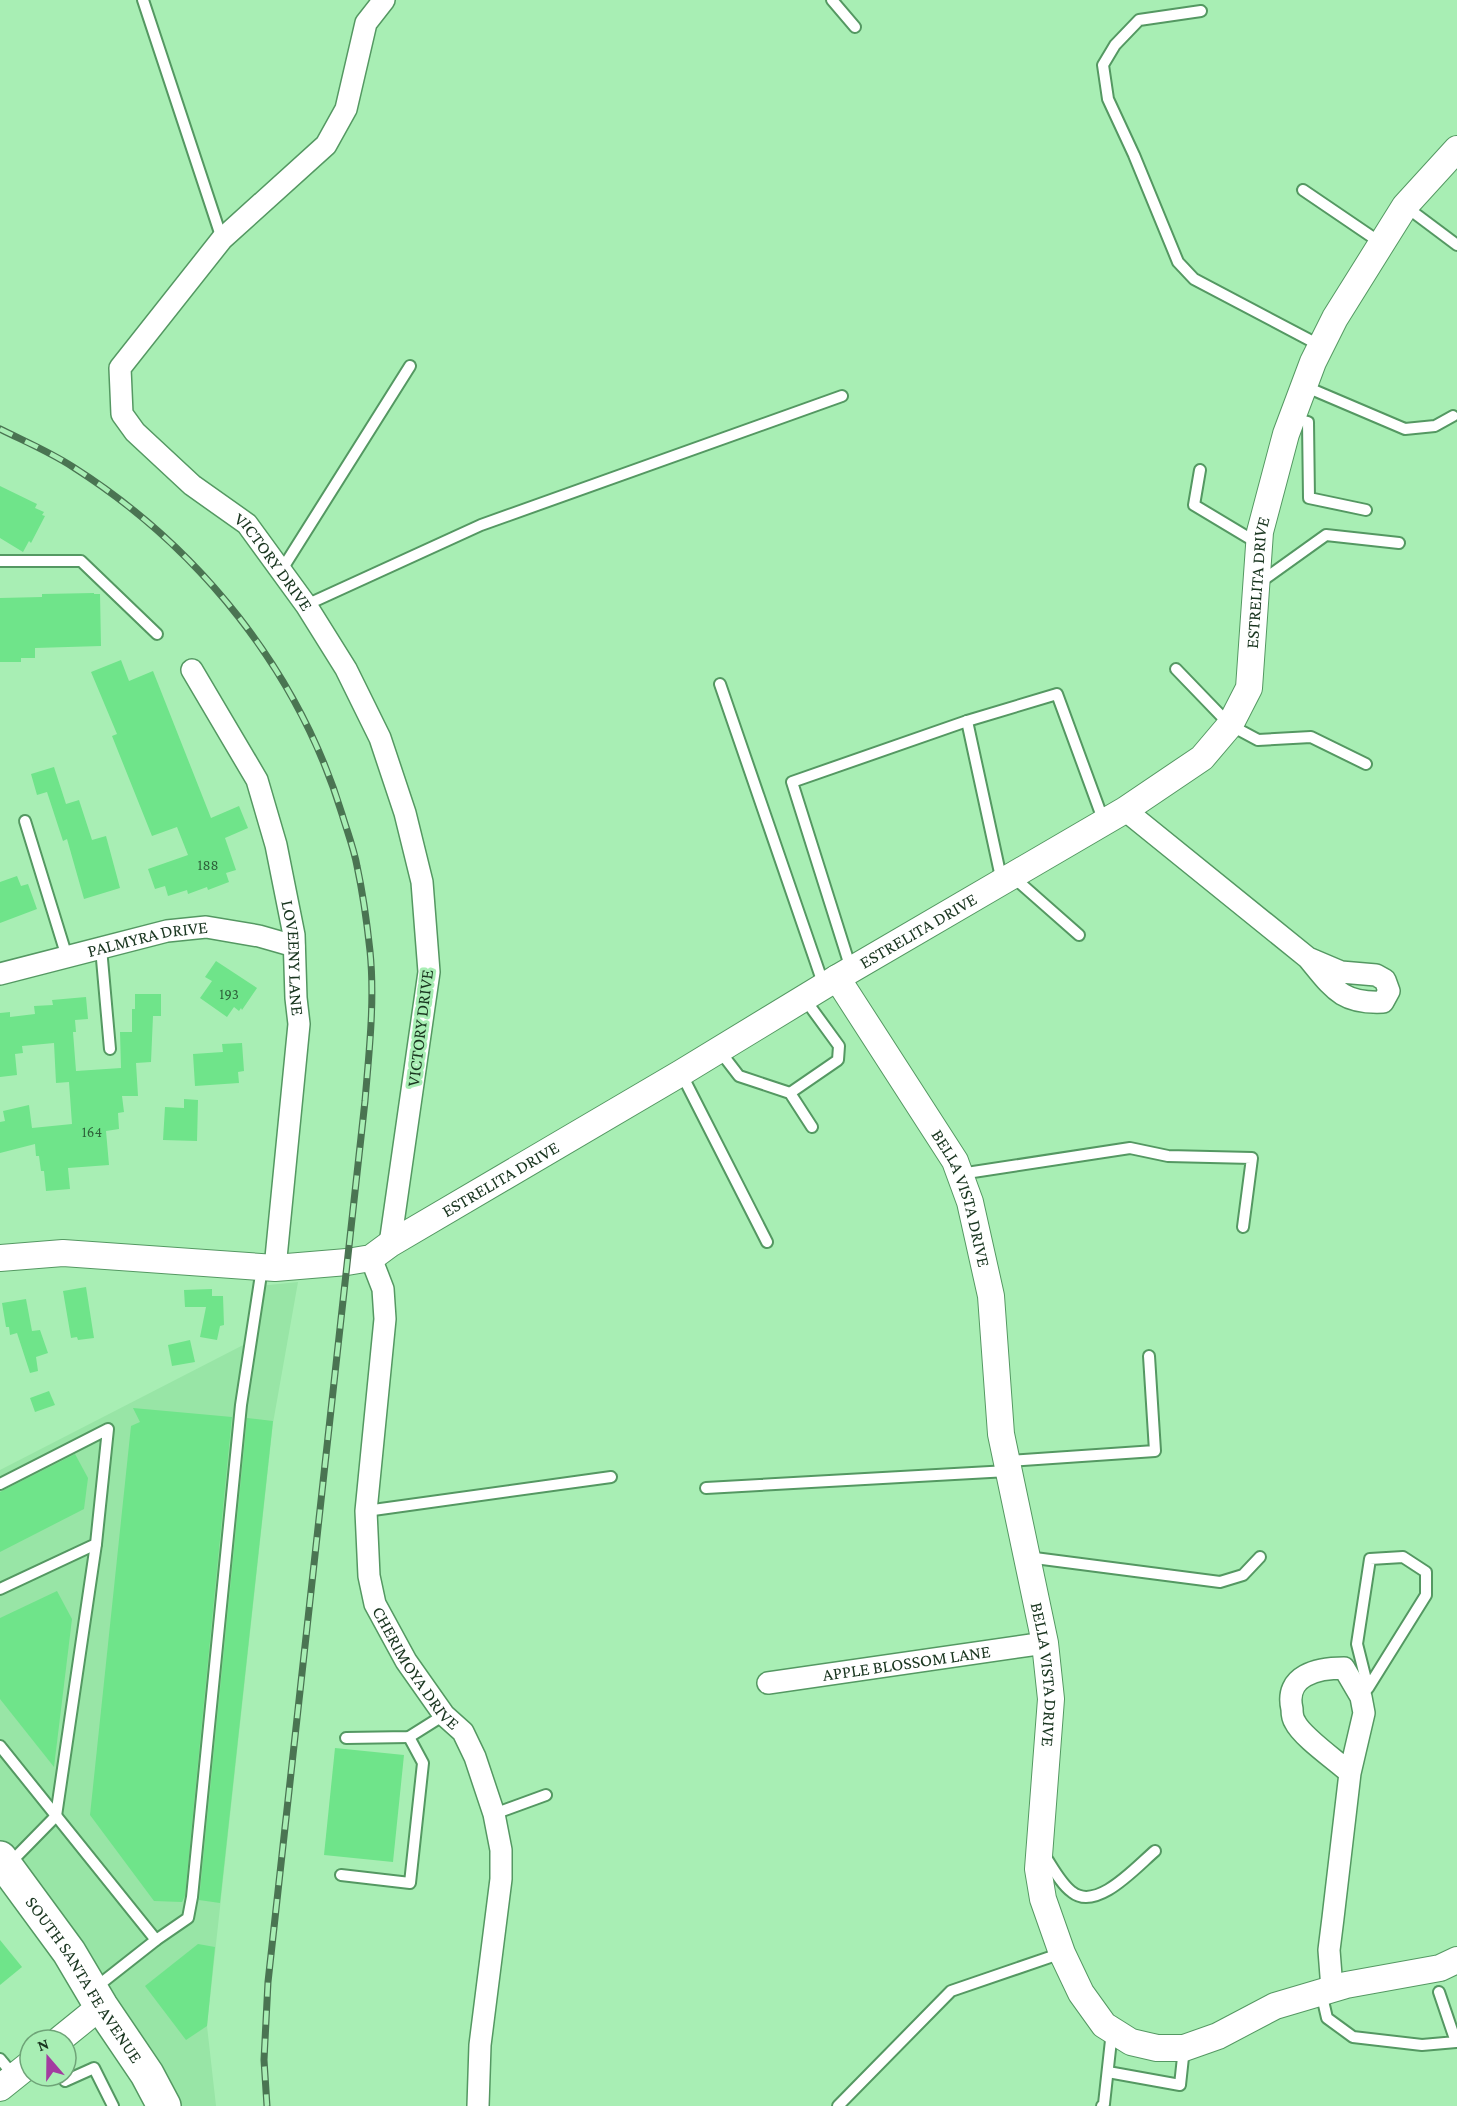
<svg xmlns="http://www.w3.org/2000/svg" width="1457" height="2106" viewBox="0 0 1457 2106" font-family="'Crimson Pro',serif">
  <rect width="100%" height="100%" fill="#a8eeb4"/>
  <polygon fill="#98e5a6" points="298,1282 273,1423 207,2026 216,2106 172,2106 0,1856 0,1470 251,1341 259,1286"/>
  <g fill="#6fe48a">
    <polygon points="0,486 37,504 35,508 44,512 42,515 45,516 31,543 29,541 23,552 0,538"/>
    <polygon points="94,593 94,594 100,594 101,646 35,648 35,658 21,658 21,662 0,662 0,598 42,597 42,594"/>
    <polygon points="121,660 129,681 153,671 211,818 239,806 248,828 225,838 236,870 226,873 229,882 208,890 207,887 188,894 187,890 168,896 165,886 155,889 148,869 188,855 177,827 152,836 112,736 117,734 91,672"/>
    <polygon points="54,767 66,804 79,800 92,840 106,836 120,888 84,899 67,839 63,841 47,792 37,795 31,774"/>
    <polygon points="17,876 21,886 28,884 37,909 0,923 0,882"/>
    <polygon points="216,961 257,988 242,1010 241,1008 239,1011 234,1007 227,1017 200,998 212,981 205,977"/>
    <polygon points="135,994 161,994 161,1016 153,1016 151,1062 136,1063 138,1096 122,1096 124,1112 118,1113 119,1129 106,1131 109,1165 68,1168 70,1189 46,1191 44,1171 41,1171 39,1156 36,1156 35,1144 0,1153 0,1122 5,1121 3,1111 29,1105 32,1128 72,1124 69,1082 56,1083 54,1043 22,1046 23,1053 15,1054 17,1075 0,1077 0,1013 10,1012 10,1017 35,1014 34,1006 53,1005 52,1000 86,997 88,1019 75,1020 76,1032 73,1032 76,1071 121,1068 120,1032 132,1032 132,1009 135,1009"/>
    <polygon points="242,1043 244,1071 238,1072 239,1083 195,1086 193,1054 223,1052 222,1044"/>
    <polygon points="184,1099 198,1100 197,1141 163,1140 165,1107 184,1108"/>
    <polygon points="86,1287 94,1338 78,1340 77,1337 71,1338 63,1291"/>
    <polygon points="212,1289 212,1296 223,1296 224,1325 220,1326 217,1340 200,1337 206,1307 185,1307 184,1290"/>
    <polygon points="26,1299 32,1331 40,1330 48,1353 36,1357 38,1371 30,1373 17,1333 10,1335 9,1327 6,1327 2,1303"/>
    <polygon points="190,1340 195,1362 172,1366 168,1345"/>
    <polygon points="49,1391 55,1405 35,1412 30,1398"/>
    <polygon points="133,1408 232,1417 185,1896 182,1902 154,1901 90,1815 131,1426 140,1422"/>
    <polygon points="247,1418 273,1421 220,1903 199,1900"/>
    <polygon points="75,1454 88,1478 84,1509 0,1552 0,1492"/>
    <polygon points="57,1591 72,1619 54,1767 0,1699 0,1618"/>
    <polygon points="335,1748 404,1755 393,1862 324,1855"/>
    <polygon points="0,1940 22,1967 0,1985"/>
    <polygon points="198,1944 215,1947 207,2026 186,2040 145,1986"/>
  </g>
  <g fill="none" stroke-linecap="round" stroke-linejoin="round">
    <defs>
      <g id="service">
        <polyline points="143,0 222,239"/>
        <polyline points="832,0 855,27"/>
        <polyline points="1201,11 1139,20 1115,45 1103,65 1108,99 1134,155 1178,262 1194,279 1321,346"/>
        <polyline points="1303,190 1381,243"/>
        <polyline points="1405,206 1457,245"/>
        <polyline points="1304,386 1405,429 1435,426 1453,416"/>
        <polyline points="1292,418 1308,422 1309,498 1366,510"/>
        <polyline points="1200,470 1194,505 1259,544"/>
        <polyline points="0,561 81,561 157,634"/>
        <polyline points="281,571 410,366"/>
        <polyline points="1259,583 1326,535 1399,543"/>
        <polyline points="306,605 481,525 842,396"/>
        <polyline points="1176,669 1230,725 1258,740 1311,737 1366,764"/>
        <polyline points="720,684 824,986"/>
        <polyline points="967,721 1002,882"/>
        <polyline points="25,821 67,957"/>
        <polyline points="1012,876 1079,935"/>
        <polyline points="101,948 110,1049"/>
        <polyline points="851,969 792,782 967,721 1057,694 1104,822"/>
        <polyline points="719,1050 739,1076 790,1093 812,1127"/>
        <polyline points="681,1073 767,1242"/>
        <polyline points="790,1093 838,1060 839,1046 804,998"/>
        <polyline points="960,1174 1130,1148 1168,1156 1252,1158 1243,1227"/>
        <polyline points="1007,1461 1155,1451 1149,1356"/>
        <polyline points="0,1484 108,1429 96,1544 0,1589"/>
        <polyline points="706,1488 1008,1471"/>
        <polyline points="366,1511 611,1477"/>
        <polyline points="1027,1557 1220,1582 1243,1575 1260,1557"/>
        <polyline points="1361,1697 1368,1688 1426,1595 1426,1572 1403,1557 1370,1559 1357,1644 1368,1688"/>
        <polyline points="346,1738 409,1737 444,1715"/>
        <polyline points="0,1746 156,1940 188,1918 192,1897 241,1405 262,1268"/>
        <polyline points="494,1814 546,1795"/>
        <path d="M1043 1853C1052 1866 1060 1883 1072 1892 1097 1912 1137 1866 1155 1851"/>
        <polyline points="9,1864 56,1816 96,1544"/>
        <polyline points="341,1875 410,1883 423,1763 409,1737"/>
        <polyline points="95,1988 156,1940"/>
        <polyline points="1321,1992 1327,2018 1353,2037 1422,2045 1456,2042 1439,1992"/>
        <polyline points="0,2059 14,2076"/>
        <polyline points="1108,2072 1180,2085 1184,2048"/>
        <polyline points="63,2076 65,2081 94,2068 113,2106"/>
        <polyline points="838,2106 951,1991 1062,1953"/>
        <polyline points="1102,2106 1104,2104 1112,2031"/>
      </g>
      <g id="minor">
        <path id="s1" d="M384 0 366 23 346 109 326 145 222 239 120 368 122 414 135 432 192 485 247 524 306 605 346 669 380 738 405 813 422 882 429 972 390 1244"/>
        <path id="s2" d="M192 670 257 780 276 845 294 935 296 998 299 1024 275 1268"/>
        <path d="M1125 810 1308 958 1341 972 1376 975 1385 980 1389 991 1383 1002C1341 1004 1333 988 1308 958"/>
        <path id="s3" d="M0 974 167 931 206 927 259 936 294 946"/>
        <path id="s4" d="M371 1258 383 1289 385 1319 366 1511 369 1576 375 1604 406 1661 444 1715 463 1732 475 1757 494 1814 501 1850V1879L480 2045 478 2106"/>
        <path id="s5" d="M768 1683 1045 1643"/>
        <path d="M1332 1989 1329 1950 1333 1918 1350 1773 1364 1713 1361 1697 1344 1668C1318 1668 1284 1675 1292 1709 1292 1713 1293 1719 1295 1722 1302 1737 1337 1761 1350 1773"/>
      </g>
      <g id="tertiary">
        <path id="s6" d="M837 978 955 1161 970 1202 991 1296 1001 1434 1045 1643 1051 1699 1038 1869 1043 1899 1062 1953 1081 1993 1104 2025 1131 2042 1157 2048H1184L1218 2036 1275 2006 1346 1985 1440 1968 1457 1960"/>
        <path id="s7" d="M0 1258 63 1253 275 1268 347 1262 371 1258 390 1244 681 1073 837 978 1125 810 1202 758 1230 725 1249 688 1260 532 1286 434 1313 362 1335 318 1405 206 1457 149"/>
        <polyline points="59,2040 101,2006"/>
        <polyline points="0,2088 30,2064"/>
      </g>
      <g id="primary">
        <path id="s8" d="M0 1858 69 1952 101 2006 147 2074 164 2106"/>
      </g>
    </defs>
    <use href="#service" stroke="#549862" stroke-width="14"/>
    <use href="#minor" stroke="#549862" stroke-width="24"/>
    <use href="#tertiary" stroke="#549862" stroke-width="28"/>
    <use href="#primary" stroke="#549862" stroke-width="36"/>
    <use href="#service" stroke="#fff" stroke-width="10"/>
    <use href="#minor" stroke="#fff" stroke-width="21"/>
    <use href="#tertiary" stroke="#fff" stroke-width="26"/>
    <use href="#primary" stroke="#fff" stroke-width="33"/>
    <defs>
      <path id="rail" d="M0 429C24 441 50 452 73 467 199 547 298 670 342 814 347 831 354 849 357 866 363 894 367 923 370 951 375 1001 369 1052 365 1101L268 1982 264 2060 267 2106"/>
    </defs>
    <use href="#rail" stroke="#4a7452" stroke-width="7"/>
    <use href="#rail" stroke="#a8eeb4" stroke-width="4.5" stroke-dasharray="14" stroke-linecap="butt"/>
  </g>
  <g text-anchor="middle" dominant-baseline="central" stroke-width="6" stroke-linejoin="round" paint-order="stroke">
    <g font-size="15" fill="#2e613a">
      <text x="208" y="865">188</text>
      <text x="229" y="994">193</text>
      <text x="92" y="1132">164</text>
    </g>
    <g font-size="18" fill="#19351f" stroke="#a8eeb4">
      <text stroke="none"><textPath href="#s1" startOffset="723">VICTORY DRIVE</textPath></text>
      <text stroke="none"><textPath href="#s7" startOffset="1533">ESTRELITA DRIVE</textPath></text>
      <text stroke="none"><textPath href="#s7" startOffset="1010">ESTRELITA DRIVE</textPath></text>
      <text stroke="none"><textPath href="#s3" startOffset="152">PALMYRA DRIVE</textPath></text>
      <text stroke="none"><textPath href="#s2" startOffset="310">LOVEENY LANE</textPath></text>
      <text transform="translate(420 1028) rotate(-83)">VICTORY DRIVE</text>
      <text stroke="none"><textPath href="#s7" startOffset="524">ESTRELITA DRIVE</textPath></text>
      <text stroke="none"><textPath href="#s6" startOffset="255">BELLA VISTA DRIVE</textPath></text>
      <text stroke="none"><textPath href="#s5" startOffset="140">APPLE BLOSSOM LANE</textPath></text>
      <text stroke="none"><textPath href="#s4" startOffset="426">CHERIMOYA DRIVE</textPath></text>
      <text stroke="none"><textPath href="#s6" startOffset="741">BELLA VISTA DRIVE</textPath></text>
      <text stroke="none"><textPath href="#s8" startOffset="148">SOUTH SANTA FE AVENUE</textPath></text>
    </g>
  </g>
  <g transform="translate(48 2058) rotate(340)"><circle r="28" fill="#a8eeb4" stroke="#6fa478" stroke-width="1.5"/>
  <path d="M0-4.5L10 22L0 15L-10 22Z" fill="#a33ca0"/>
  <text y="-9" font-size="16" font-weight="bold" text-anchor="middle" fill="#19351f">N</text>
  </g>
</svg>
